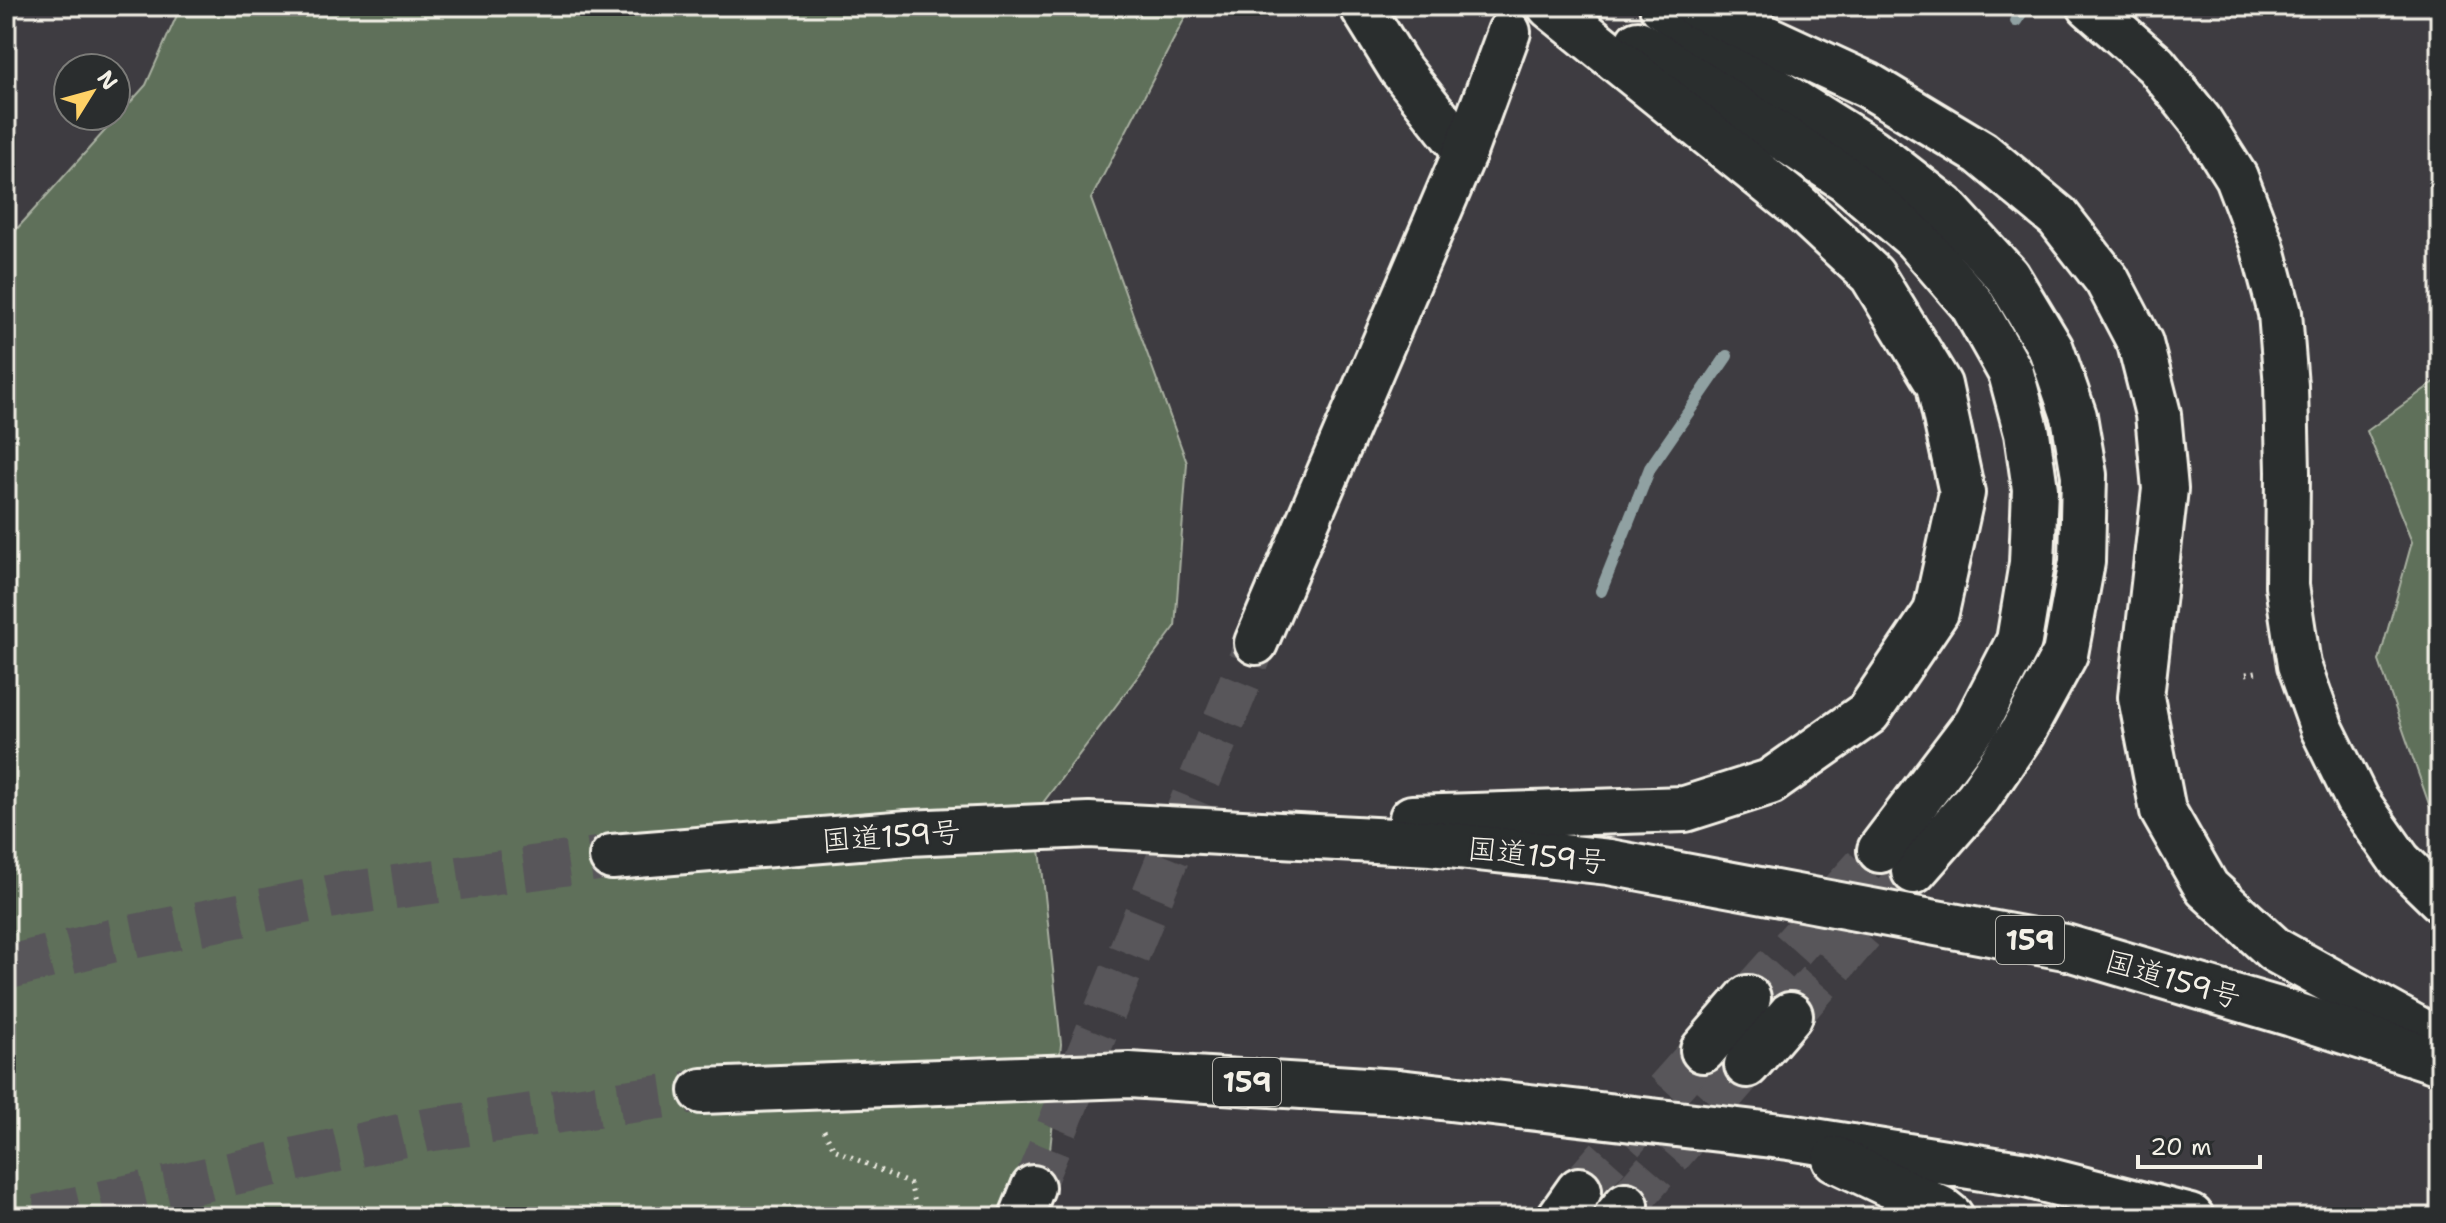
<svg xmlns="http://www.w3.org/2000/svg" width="2446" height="1223" viewBox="0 0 2446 1223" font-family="'Shantell Sans','Klee One',sans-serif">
  <rect width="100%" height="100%" fill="#3e3c41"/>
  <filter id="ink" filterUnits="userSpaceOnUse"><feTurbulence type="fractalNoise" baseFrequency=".0125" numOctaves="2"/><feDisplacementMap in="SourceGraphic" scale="16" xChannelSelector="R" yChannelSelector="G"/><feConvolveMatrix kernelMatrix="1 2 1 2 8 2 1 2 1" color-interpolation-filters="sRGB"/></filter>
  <g filter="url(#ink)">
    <g fill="#5e705a" stroke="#a9b0a1" stroke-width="2">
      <polygon points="181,6 1191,6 1091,199 1187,463 1175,627 1036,812 1061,1044 1043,1217 6,1217 6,241 146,85"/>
      <polygon points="2440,378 2440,818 2431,810 2379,661 2412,542 2367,431"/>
    </g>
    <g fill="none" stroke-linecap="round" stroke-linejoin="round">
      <g stroke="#90a1a2" stroke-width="12">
        <polyline points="2016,21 2026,6"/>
        <polyline points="1601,591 1650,468 1727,356"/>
      </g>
      <polyline stroke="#59575a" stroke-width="42" stroke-dasharray="42 21" stroke-linecap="butt" points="1033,1187 1256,643"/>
      <g stroke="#59575a" stroke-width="44" stroke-dasharray="44 22" stroke-linecap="butt">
        <polyline points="6,968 111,941 344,894 612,857"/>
        <polyline points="1748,998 1880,850"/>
        <polyline points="1790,1015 1914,871"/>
        <polyline points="1579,1190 1703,1050"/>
        <polyline points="1626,1205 1747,1065"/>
        <polyline points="37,1217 427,1130 702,1091"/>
      </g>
      <defs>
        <g id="minor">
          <polyline points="1361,6 1400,69 1465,152"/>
          <polyline points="2089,6 2156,65 2200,120 2236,177 2262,245 2280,313 2286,386 2288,472 2287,586 2299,665 2322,729 2357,800 2400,861 2440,900"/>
          <polyline points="1256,643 1465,152 1509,32"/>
          <polyline points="1021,1217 1033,1187"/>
        </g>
        <g id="highway">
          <polyline points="1662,6 1782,95 1872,151 1944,207 2007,276 2051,349 2074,416 2084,475 2082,562 2065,654 2022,733 1978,798 1914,871"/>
          <polyline points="1697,6 1868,85 1981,153 2058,217 2107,280 2140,343 2158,414 2165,489 2141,697 2163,811 2207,888 2275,950 2439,1041"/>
          <polyline points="1638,43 1846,179 1915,238 1972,304 2011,373 2027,433 2035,489 2032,563 2019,641 1977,722 1880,850"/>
          <polyline points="1412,818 1685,809 1770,782 1868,713 1936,612 1962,493 1939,385 1872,275 1797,205 1550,6"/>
          <polyline points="612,857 908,833 1089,825 1431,843 1609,862 2065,947 2292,1014 2440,1062"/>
          <polyline points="1703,1050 1748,998"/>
          <polyline points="1747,1065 1790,1015"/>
          <polyline points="702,1091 1129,1075 1398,1092 1789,1137 2026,1175 2191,1217"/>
          <polyline points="1835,1159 1941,1209 1951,1217"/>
          <polyline points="1560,1217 1579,1190"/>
          <polyline points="1616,1217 1626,1205"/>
        </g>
      </defs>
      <use href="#minor" stroke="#f4f1e8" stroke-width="48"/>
      <use href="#highway" stroke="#f4f1e8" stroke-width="50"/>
      <g stroke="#f4f1e8" stroke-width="5" stroke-dasharray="2 6" stroke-linecap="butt">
        <polyline points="2246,674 2261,671"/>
        <polyline points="824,1130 834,1149 910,1184 919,1217"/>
      </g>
      <use href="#minor" stroke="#2a2d2e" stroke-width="42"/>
      <use href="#highway" stroke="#2a2d2e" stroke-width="44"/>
    </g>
  </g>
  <g text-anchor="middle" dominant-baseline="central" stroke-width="6" stroke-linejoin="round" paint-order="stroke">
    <g fill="#2a2d2e" stroke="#b7b6b0" stroke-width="2">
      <rect x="1996" y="916" width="68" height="48" rx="6"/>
      <rect x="1213" y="1058" width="68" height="48" rx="6"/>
    </g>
    <g font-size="28" font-weight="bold" fill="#f4f1e8">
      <text x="2030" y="940">159</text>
      <text x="1247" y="1082">159</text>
    </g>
    <g font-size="30" fill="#f4f1e8" stroke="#2a2d2e">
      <text transform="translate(891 836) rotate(-4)">国道159号</text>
      <text transform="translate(1537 855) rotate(6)">国道159号</text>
      <text transform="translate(2173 979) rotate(16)">国道159号</text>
    </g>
  </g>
  <rect width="2446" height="1223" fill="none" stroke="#2a2d2e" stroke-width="32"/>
  <rect x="16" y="16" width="2414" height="1191" fill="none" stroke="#f4f1e8" stroke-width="3" filter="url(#ink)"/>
  <g transform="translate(92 92) rotate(53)"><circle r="38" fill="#2a2d2e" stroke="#7b7b78" stroke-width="2"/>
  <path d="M0-6L14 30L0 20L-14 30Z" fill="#ffd166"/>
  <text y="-12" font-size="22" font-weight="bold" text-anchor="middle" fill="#f4f1e8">N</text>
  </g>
  <path d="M2138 1155v12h122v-12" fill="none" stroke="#f4f1e8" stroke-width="4"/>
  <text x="2150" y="1155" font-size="24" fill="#f4f1e8" stroke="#2a2d2e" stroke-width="6" paint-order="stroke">20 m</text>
</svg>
